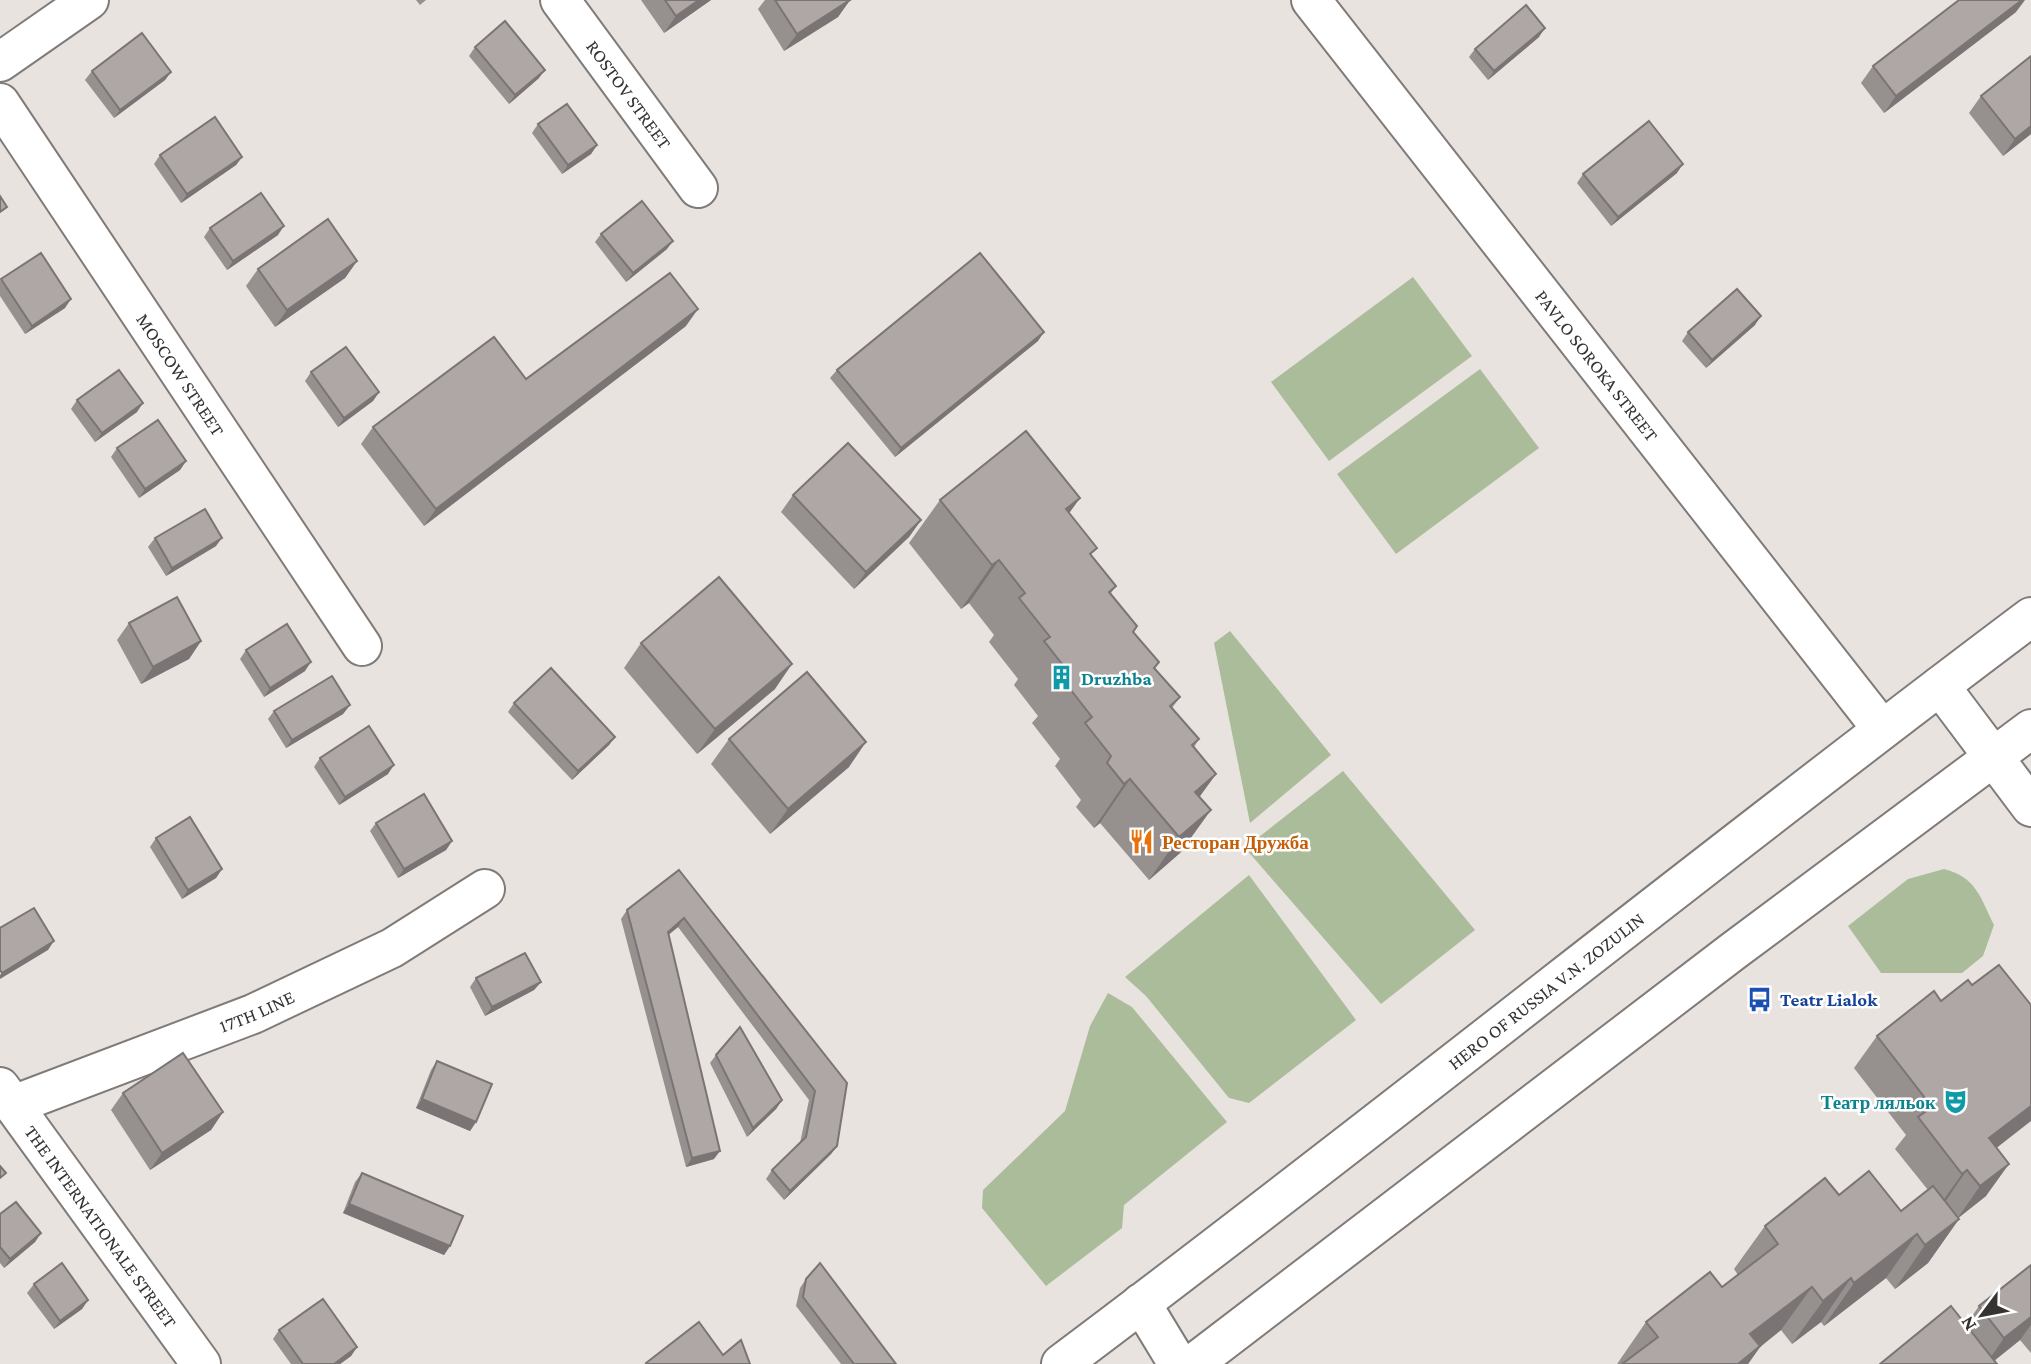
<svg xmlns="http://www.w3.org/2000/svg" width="2031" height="1364" viewBox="0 0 2031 1364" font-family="'Crimson Pro',serif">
  <rect width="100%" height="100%" fill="#e8e3df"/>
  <g fill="#abbc9b">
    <polygon points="1413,277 1472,356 1329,461 1271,382"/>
    <polygon points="1480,369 1539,448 1396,554 1337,474"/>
    <polygon points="1230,631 1331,755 1250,823 1214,643"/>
    <polygon points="1343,771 1475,930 1381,1004 1245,848"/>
    <path d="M1944 869C1977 878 1980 897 1994 925L1983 956 1962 973H1881L1848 926 1908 879Z"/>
    <polygon points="1249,875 1356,1020 1249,1103 1229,1098 1146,996 1125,977"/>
    <polygon points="1108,993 1132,1007 1227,1122 1124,1205 1122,1228 1046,1286 982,1208 983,1190 1065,1111 1090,1026"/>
  </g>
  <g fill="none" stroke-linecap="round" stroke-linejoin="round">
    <defs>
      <g id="minor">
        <path id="s1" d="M560 0 698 188"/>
        <polyline points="0,62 89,0"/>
        <path id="s2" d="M0 103 362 646"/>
        <path id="s3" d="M0 1087 201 1364"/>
        <path id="s4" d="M13 1105 253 1014 392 948 485 889"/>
        <polyline points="1141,1303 1178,1364"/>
      </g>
      <g id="tertiary">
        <path id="s5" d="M1311 0 1882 729"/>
        <polyline points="1940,686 2031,807"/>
      </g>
      <g id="secondary">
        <path id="s6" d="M1061 1364C1388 1119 1704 862 2031 617"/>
        <polyline points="1193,1364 1732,952 2031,729"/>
      </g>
    </defs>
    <use href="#minor" stroke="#807b78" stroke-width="42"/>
    <use href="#tertiary" stroke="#807b78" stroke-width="42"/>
    <use href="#secondary" stroke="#807b78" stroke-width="42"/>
    <use href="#minor" stroke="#fff" stroke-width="38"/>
    <use href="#tertiary" stroke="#fff" stroke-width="38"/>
    <use href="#secondary" stroke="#fff" stroke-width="38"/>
  </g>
  <g fill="#96908f">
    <polygon points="416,0 426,0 420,5"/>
    <polygon points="641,0 711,0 664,33"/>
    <polygon points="765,0 850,0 838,17 784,51 758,9"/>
    <polygon points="2016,12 1884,113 1861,83 1873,66"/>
    <polygon points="1539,37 1488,80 1469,57 1475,49"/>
    <polygon points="475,47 539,78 509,104 469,56"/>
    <polygon points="92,71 171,72 165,80 114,118 85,80"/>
    <polygon points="1981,96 2031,134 2003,156 1969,113"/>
    <polygon points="538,124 597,145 591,154 562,174 532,133"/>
    <polygon points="160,155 242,157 236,165 181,203 154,164"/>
    <polygon points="1677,173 1611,226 1577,183 1583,174"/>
    <polygon points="210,228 278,235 227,270 204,237"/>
    <polygon points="601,234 667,249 626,282 595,242"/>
    <polygon points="357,261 345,278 275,327 246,286 258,269"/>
    <polygon points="1,279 65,308 25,334 0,296 0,281"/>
    <polygon points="1755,325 1706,368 1682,341 1688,332"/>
    <polygon points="686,326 424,526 361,444 373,427 526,379"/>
    <polygon points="1038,341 895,457 830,378 837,370"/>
    <polygon points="311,372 379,392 373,401 338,427 305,381"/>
    <polygon points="77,400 137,412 95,442 71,409"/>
    <polygon points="117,448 186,461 180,470 139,498 111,457"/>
    <polygon points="793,495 921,520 909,537 854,589 781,512"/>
    <polygon points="1080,498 1069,513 1091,556 1116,586 1111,593 1133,632 1155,668 1180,697 1172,708 1199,739 1194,747 1216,774 1199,797 1180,853 1149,880 1100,823 1094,828 1076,807 1081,800 1055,766 1060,759 1032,723 1038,716 1014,685 1018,679 989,642 994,635 969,603 961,609 909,543 940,500"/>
    <polygon points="155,538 216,546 166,576 148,547"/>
    <polygon points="129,623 201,641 189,659 141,684 117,640"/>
    <polygon points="641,643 775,689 697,754 624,668"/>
    <polygon points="246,650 305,671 264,697 240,659"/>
    <polygon points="514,703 615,737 609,745 572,780 508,712"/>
    <polygon points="350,705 343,714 286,748 268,719 274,711"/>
    <polygon points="729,739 849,767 770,834 711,764"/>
    <polygon points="320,758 388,774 339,805 314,767"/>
    <polygon points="376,823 452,841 446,850 398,878 370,831"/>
    <polygon points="156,838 222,869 216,878 182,899 150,847"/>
    <polygon points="679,870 847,1083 837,1146 831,1154 784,1200 766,1179 772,1170 800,1143 809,1100 678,927 668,935 714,1159 686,1167 621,919 627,910"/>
    <polygon points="476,978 541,982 534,990 485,1016 470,987"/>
    <polygon points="1877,1036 1996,1148 1986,1196 1958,1218 1959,1219 1928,1263 1895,1289 1886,1278 1824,1326 1821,1322 1792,1344 1781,1330 1760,1347 1748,1364 1617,1364 1646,1322 1722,1287 1738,1275 1734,1269 1765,1226 1839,1195 1901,1211 1928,1190 1895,1149 1906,1135 1854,1068"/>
    <polygon points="716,1055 782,1100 776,1109 747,1137 710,1063"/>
    <polygon points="437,1061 476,1122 470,1131 416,1108 431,1070"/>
    <polygon points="123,1093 223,1112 211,1130 150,1170 111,1110"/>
    <polygon points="362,1173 450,1246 444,1255 343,1213 355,1182"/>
    <polygon points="0,1214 41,1233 35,1242 4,1268 0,1263"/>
    <polygon points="2031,1265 2031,1353 2020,1340 1994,1361 1966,1325 1979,1306"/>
    <polygon points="806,1279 896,1364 841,1364 796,1306 800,1288"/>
    <polygon points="34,1284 88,1300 82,1309 54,1329 27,1293"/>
    <polygon points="279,1330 357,1347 351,1356 340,1364 291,1364 273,1339"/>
  </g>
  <g fill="#7a7574">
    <polygon points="699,0 711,0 664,33 676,16"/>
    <polygon points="850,0 838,17 784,51 797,34"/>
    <polygon points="2022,0 2025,0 2016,12 1884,113 1896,96"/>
    <polygon points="1545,28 1539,37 1488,80 1494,71"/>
    <polygon points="545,70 539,78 509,104 515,95"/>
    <polygon points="171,72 165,80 114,118 120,110"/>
    <polygon points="2031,126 2031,134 2003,156 2015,139"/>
    <polygon points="597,145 591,154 562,174 568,165"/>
    <polygon points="242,157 236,165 181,203 187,194"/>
    <polygon points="1683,164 1677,173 1611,226 1618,217"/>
    <polygon points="284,226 278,235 227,270 233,261"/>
    <polygon points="673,241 667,249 626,282 633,273"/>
    <polygon points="357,261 345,278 275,327 287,310"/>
    <polygon points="71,299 65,308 25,334 32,326"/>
    <polygon points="698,309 686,326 424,526 436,509"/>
    <polygon points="1761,316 1755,325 1706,368 1712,360"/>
    <polygon points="1044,332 1038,341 895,457 901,448"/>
    <polygon points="379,392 373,401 338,427 344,418"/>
    <polygon points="143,403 137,412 95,442 102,433"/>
    <polygon points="186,461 180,470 139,498 145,489"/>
    <polygon points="1080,498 1049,541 1066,509"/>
    <polygon points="921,520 909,537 854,589 866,572"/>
    <polygon points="222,538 216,546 166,576 172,568"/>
    <polygon points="999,560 969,603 961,609 992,565"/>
    <polygon points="201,641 189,659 141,684 153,667"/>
    <polygon points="311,662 305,671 264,697 270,688"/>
    <polygon points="792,664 775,689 697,754 715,729"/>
    <polygon points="350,705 343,714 286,748 292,740"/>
    <polygon points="615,737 609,745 572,780 578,771"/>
    <polygon points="866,742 849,767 770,834 788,809"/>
    <polygon points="394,765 388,774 339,805 345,797"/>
    <polygon points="1216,774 1185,817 1195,792"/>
    <polygon points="1130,779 1100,823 1094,828 1124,784"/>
    <polygon points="1211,810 1180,853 1149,880 1179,837"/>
    <polygon points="452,841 446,850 398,878 404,869"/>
    <polygon points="222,869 216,878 182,899 188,890"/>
    <polygon points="684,918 678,927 661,941 668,932"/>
    <polygon points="54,941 48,950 0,979 0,975 2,973"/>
    <polygon points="541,982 534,990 485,1016 492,1007"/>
    <polygon points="422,1099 476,1122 470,1131 416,1108"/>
    <polygon points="782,1100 776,1109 747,1137 753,1128"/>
    <polygon points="2031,1106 2031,1121 1967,1171 1989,1138"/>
    <polygon points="223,1112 211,1130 150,1170 162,1153"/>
    <polygon points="837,1146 831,1154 784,1200 790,1191"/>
    <polygon points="720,1151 714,1159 686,1167 692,1158"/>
    <polygon points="2009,1164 1986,1196 1957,1219 1980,1186"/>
    <polygon points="1967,1170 1945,1202 1939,1206 1962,1174"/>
    <polygon points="349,1204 450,1246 444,1255 343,1213"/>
    <polygon points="1959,1219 1928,1263 1895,1289 1925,1245"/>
    <polygon points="41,1233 35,1242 4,1268 10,1259"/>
    <polygon points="1917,1234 1886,1278 1824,1326 1854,1283"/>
    <polygon points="1851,1278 1821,1322 1792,1344 1823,1301"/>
    <polygon points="1812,1287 1781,1330 1760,1347 1748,1364 1730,1364 1750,1334"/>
    <polygon points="88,1300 82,1309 54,1329 60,1321"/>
    <polygon points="2031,1317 2031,1325 2020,1340 1990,1364 1986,1364 2004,1338"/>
    <polygon points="357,1347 351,1356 340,1364 334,1364"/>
  </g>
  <g fill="#aea7a6" stroke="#7a7574" stroke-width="2">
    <polygon points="665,0 699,0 676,16"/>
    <polygon points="775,0 850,0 797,34"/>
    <polygon points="1959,0 2022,0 1896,96 1873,66"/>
    <polygon points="1526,5 1545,28 1494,71 1475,49"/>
    <polygon points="505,21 545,70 515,95 475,47"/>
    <polygon points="142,33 171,72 120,110 92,71"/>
    <polygon points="2031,56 2031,126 2015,139 1981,96"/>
    <polygon points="567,104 597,145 568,165 538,124"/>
    <polygon points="215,117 242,157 187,194 160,155"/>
    <polygon points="1649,121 1683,164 1618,217 1583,174"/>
    <polygon points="261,193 284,226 233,261 210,228"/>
    <polygon points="0,196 7,207 0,212"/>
    <polygon points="642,201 673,241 633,273 601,234"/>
    <polygon points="328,219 357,261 287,310 258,269"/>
    <polygon points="41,253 71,299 32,326 1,279"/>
    <polygon points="980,253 1044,332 901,448 837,370"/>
    <polygon points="670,273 698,309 436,509 373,427 494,337 526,379"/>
    <polygon points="1737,289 1761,316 1712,360 1688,332"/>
    <polygon points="346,347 379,392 344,418 311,372"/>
    <polygon points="119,370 143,403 102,433 77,400"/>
    <polygon points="158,420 186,461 145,489 117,448"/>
    <polygon points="1026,431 1080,498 1066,509 1097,548 1090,554 1116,586 1109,592 1137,626 1133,632 1159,662 1154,668 1180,697 1170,706 1199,739 1192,745 1216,774 1195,792 1211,810 1179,837 1130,779 1124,784 1107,763 1111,756 1085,723 1092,717 1063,680 1070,674 1044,641 1050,637 1019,598 1025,593 999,560 992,565 940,500"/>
    <polygon points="848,443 921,520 866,572 793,495"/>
    <polygon points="205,509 222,538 172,568 155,538"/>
    <polygon points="719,577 792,664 715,729 641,643"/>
    <polygon points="177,597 201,641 153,667 129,623"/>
    <polygon points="287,624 311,662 270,688 246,650"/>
    <polygon points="551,668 615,737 578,771 514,703"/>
    <polygon points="807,672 866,742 788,809 729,739"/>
    <polygon points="332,676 350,705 292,740 274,711"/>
    <polygon points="369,726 394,765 345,797 320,758"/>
    <polygon points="424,794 452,841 404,869 376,823"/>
    <polygon points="190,817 222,869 188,890 156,838"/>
    <polygon points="679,870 847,1083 837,1146 790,1191 772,1170 806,1137 815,1091 684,918 668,932 720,1151 692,1158 627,910"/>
    <polygon points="34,908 54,941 2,973 0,970 0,928"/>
    <polygon points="525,953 541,982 492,1007 476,978"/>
    <polygon points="1999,965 2031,1005 2031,1106 1989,1138 2009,1164 1980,1186 1967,1170 1962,1174 1918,1117 1932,1107 1877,1036 1934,991 1941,1001 1968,980 1972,985"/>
    <polygon points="740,1027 782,1100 753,1128 716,1055"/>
    <polygon points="183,1053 223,1112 162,1153 123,1093"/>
    <polygon points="437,1061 492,1084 476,1122 422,1099"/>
    <polygon points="0,1166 6,1173 0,1178"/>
    <polygon points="1869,1171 1901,1211 1933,1186 1959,1219 1925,1245 1917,1234 1854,1283 1851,1278 1823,1301 1812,1287 1750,1334 1760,1346 1738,1364 1622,1364 1658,1337 1646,1322 1710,1272 1722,1287 1778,1244 1765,1226 1825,1178 1839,1195"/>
    <polygon points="362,1173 463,1216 450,1246 349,1204"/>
    <polygon points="16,1202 41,1233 10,1259 0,1247 0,1214"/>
    <polygon points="62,1263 88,1300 60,1321 34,1284"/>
    <polygon points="820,1263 896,1364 854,1364 803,1297 806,1279"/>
    <polygon points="2031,1265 2031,1317 2004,1338 1979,1306"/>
    <polygon points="323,1299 357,1347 334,1364 303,1364 279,1330"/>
    <polygon points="1951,1306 1997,1364 1880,1364"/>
    <polygon points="699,1322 723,1355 741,1340 750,1364 647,1364 646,1363"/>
  </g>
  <defs>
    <symbol id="building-bare" viewBox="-9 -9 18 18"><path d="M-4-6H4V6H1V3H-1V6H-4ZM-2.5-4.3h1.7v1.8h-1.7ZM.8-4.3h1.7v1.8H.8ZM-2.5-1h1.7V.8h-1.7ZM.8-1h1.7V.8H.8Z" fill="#0f9aa8" stroke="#fff" stroke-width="2.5" paint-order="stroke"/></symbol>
    <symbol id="restaurant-bare" viewBox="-9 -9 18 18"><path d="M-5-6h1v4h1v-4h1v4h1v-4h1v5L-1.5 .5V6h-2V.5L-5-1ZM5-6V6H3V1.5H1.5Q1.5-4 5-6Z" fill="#e8710a" stroke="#fff" stroke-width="2.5" paint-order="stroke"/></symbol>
    <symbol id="bus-bare" viewBox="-9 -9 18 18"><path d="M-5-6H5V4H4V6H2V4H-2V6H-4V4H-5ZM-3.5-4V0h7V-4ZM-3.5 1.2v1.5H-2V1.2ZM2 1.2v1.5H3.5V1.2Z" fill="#1a4fb4" stroke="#fff" stroke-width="2.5" paint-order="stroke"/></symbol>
    <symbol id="theatre-bare" viewBox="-9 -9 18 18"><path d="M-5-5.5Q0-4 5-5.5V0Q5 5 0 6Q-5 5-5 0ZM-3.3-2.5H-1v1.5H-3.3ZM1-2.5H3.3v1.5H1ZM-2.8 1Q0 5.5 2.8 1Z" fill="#0f9aa8" stroke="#fff" stroke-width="2.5" paint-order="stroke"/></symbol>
  </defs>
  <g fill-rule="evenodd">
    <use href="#building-bare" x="1044" y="660" width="35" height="35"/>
    <use href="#restaurant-bare" x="1124" y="824" width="35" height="35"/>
    <use href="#bus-bare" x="1742" y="982" width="35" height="35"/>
    <use href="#theatre-bare" x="1938" y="1084" width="35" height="35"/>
  </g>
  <g text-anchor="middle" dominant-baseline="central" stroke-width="5" stroke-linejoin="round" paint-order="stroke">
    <g font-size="19" fill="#363433" stroke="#fff">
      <text stroke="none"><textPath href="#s1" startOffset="117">ROSTOV STREET</textPath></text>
      <text stroke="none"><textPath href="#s5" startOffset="464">PAVLO SOROKA STREET</textPath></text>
      <text stroke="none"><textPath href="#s2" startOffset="326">MOSCOW STREET</textPath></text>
      <text stroke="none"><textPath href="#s6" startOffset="612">HERO OF RUSSIA V.N. ZOZULIN</textPath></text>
      <text stroke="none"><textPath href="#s4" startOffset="261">17TH LINE</textPath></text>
      <text stroke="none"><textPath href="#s3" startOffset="172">THE INTERNATIONALE STREET</textPath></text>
    </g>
    <g font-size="19" font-weight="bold" fill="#0d838f" stroke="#fff" text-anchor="start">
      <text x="1081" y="678">Druzhba</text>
      <text x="1936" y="1102" text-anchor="end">Театр ляльок</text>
    </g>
    <g font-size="19" font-weight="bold" fill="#c56008" stroke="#fff" text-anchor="start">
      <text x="1162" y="842">Ресторан Дружба</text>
    </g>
    <g font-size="19" font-weight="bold" fill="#164399" stroke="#fff" text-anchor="start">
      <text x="1780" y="999">Teatr Lialok</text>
    </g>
  </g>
  <g transform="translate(1982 1315) rotate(238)" stroke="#ffffff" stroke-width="5" paint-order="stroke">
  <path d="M0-5L12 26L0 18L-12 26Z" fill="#363433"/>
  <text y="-10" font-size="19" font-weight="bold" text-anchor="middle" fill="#363433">N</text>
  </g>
</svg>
